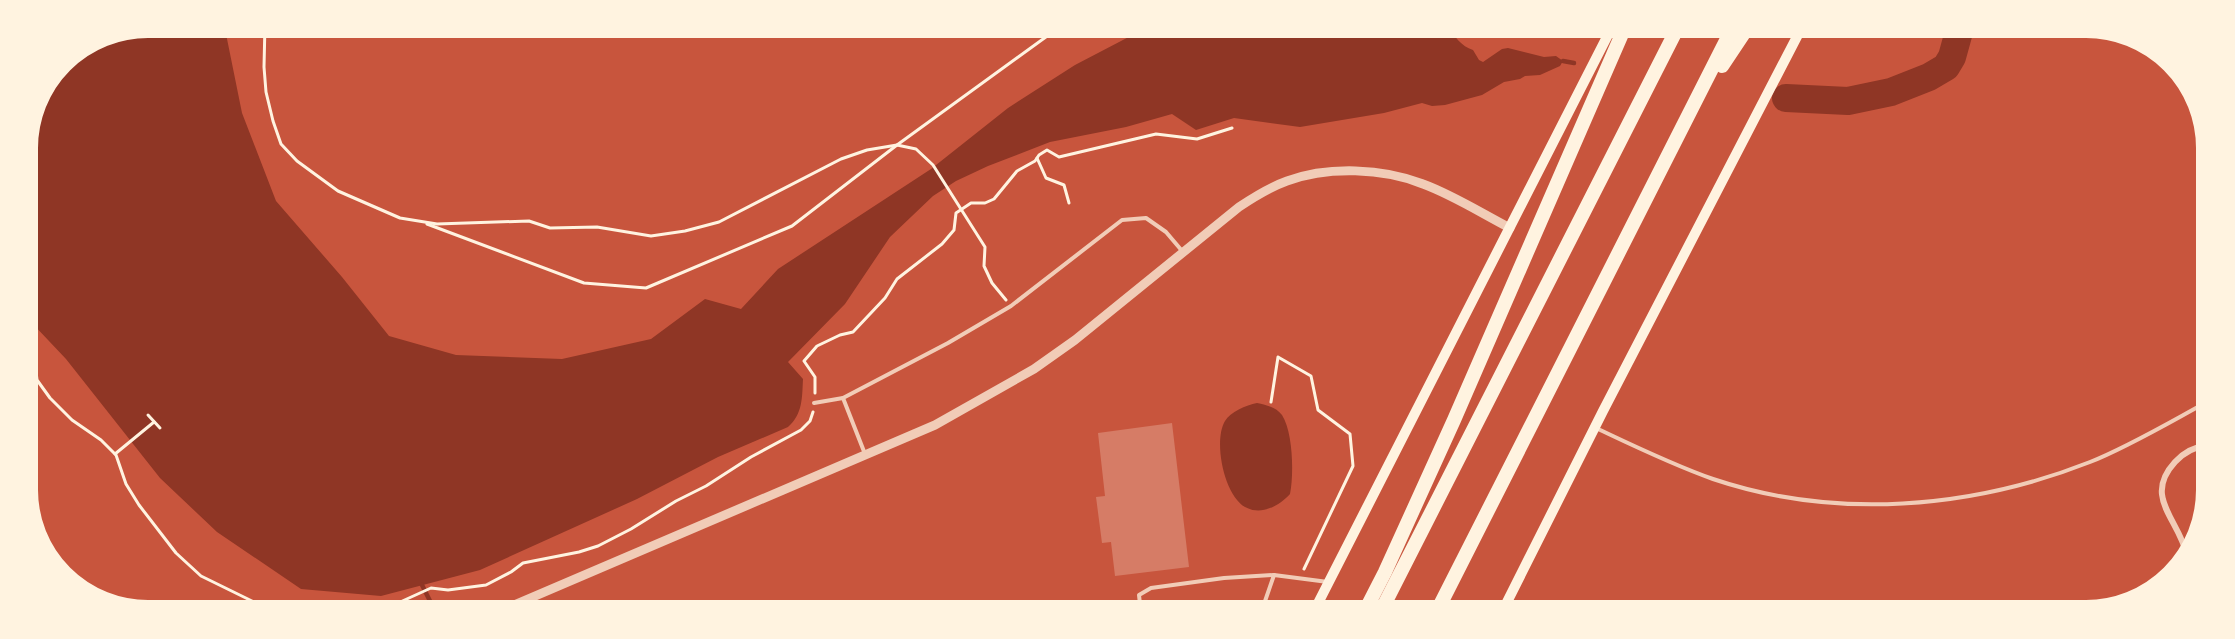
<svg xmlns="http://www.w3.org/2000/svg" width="2235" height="639" viewBox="0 0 2235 639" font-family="'Space Grotesk',sans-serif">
  <rect width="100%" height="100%" fill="#c8553d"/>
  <g fill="#8f3625">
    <path d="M148 24H224L242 113 276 201 342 277 389 336 456 355 562 359 651 339 705 299 741 309 778 269 931 169 1008 108 1075 65 1144 29 1145 26 1448 27C1455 37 1461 46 1473 50L1479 60 1483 62 1502 49 1508 48 1544 57 1556 56 1563 61 1560 66 1540 75 1525 76 1520 79 1504 82 1482 95 1445 105 1432 106 1422 103 1384 113 1300 127 1234 118 1196 130 1172 114 1126 127 1050 142 988 166 956 181 933 196 890 237 845 304 788 362 803 379C802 397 803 414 788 427L718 457 637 499 480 570 381 596 301 589 217 532 160 478 66 359 31 322 25 302 24 141 34 101 61 60 101 33Z"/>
    <path d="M1257 403C1266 405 1276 407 1282 415 1293 432 1294 474 1290 494 1279 506 1261 516 1245 507 1224 495 1213 441 1225 421 1230 412 1246 405 1257 403Z"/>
  </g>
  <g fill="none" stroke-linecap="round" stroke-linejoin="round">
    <g stroke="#8f3625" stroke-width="4.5">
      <polyline points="1563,61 1574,63"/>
      <polyline points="422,585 435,611"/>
    </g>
    <polyline stroke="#8f3625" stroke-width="28" points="1786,98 1848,101 1891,92 1929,77 1946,67 1952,57 1960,28"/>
  </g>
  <polygon fill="#d67c66" points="1172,423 1189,567 1115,576 1111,542 1102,543 1096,497 1105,496 1098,433"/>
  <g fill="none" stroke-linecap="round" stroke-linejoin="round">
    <g stroke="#fff3e0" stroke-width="3">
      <polyline points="265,24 264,67 266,92 273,121 281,144 297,161 338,191 400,218 437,224 529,221 550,228 597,227 651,236 685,231 719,222 841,159 867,150 897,145 916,149 933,165 985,247 984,266 992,283 1006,300"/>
      <polyline points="1037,158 1046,178 1064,185 1069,203"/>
      <polyline points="427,224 584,283 646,288 792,226 897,145 1061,26"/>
      <polyline points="25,343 34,356 37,380 50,398 72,420 101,440 116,455 126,484 139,505 176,553 201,576 254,602 283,610 303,611"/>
      <polyline points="815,393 815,377 804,361 817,346 840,335 853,332 885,298 897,279 942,244 954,230 956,213 971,203 985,203 994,199 1017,171 1035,161 1039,155 1047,150 1059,157 1156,134 1197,139 1232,128"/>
      <polyline points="1271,402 1278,357 1311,376 1318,410 1350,434 1353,466 1304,569"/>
      <polyline points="148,415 160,428"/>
      <polyline points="115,454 154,422"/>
      <polyline points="315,611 330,610 352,604 376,607 398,603 431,588 448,590 486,585 511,572 523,563 579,552 598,546 631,529 676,501 706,486 751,457 801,430 810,421 813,412"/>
    </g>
    <g stroke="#f1ccb7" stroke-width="4">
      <polyline points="814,403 843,398"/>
      <path d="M1596 428C1634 446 1673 465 1713 479 1835 520 1971 509 2090 462 2128 447 2170 422 2207 402"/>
      <polyline points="865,454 843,398 948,343 1011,306 1122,220 1146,218 1166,232 1183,252"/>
      <polyline points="1141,613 1139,595 1151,588 1224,578 1274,575 1328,582"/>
      <polyline points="1258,613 1263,607 1274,575"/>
    </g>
    <path stroke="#f1ccb7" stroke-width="6" d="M2187 555C2178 518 2143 497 2175 462 2184 452 2194 447 2207 445"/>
    <g stroke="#f1ccb7" stroke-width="9">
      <polyline points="26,502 41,544"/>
      <polyline points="50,563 58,575"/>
      <path d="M498 612 935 425 1034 369 1075 340 1239 207C1254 197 1270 187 1287 181 1328 166 1383 168 1423 184 1453 195 1481 213 1510 228"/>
    </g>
    <g stroke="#fff3e0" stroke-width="10">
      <polyline points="1313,613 1612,27"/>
      <polyline points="1501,614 1603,411 1802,27"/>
    </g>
    <g stroke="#fff3e0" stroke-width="14">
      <polyline points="1722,66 1748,27"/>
      <polyline points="1364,613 1385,572 1454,420 1625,27"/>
      <polyline points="1380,613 1678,27"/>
      <polyline points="1436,613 1733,27"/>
    </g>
  </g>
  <path d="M0 0H2235V639H0ZM148 34H2086A114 114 0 0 1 2200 148V490A114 114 0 0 1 2086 604H148A114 114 0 0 1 34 490V148A114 114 0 0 1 148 34Z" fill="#fff3e0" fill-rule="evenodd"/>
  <path fill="none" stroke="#fff3e0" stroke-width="8" d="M148 34H2086A114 114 0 0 1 2200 148V490A114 114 0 0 1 2086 604H148A114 114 0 0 1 34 490V148A114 114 0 0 1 148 34Z"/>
</svg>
